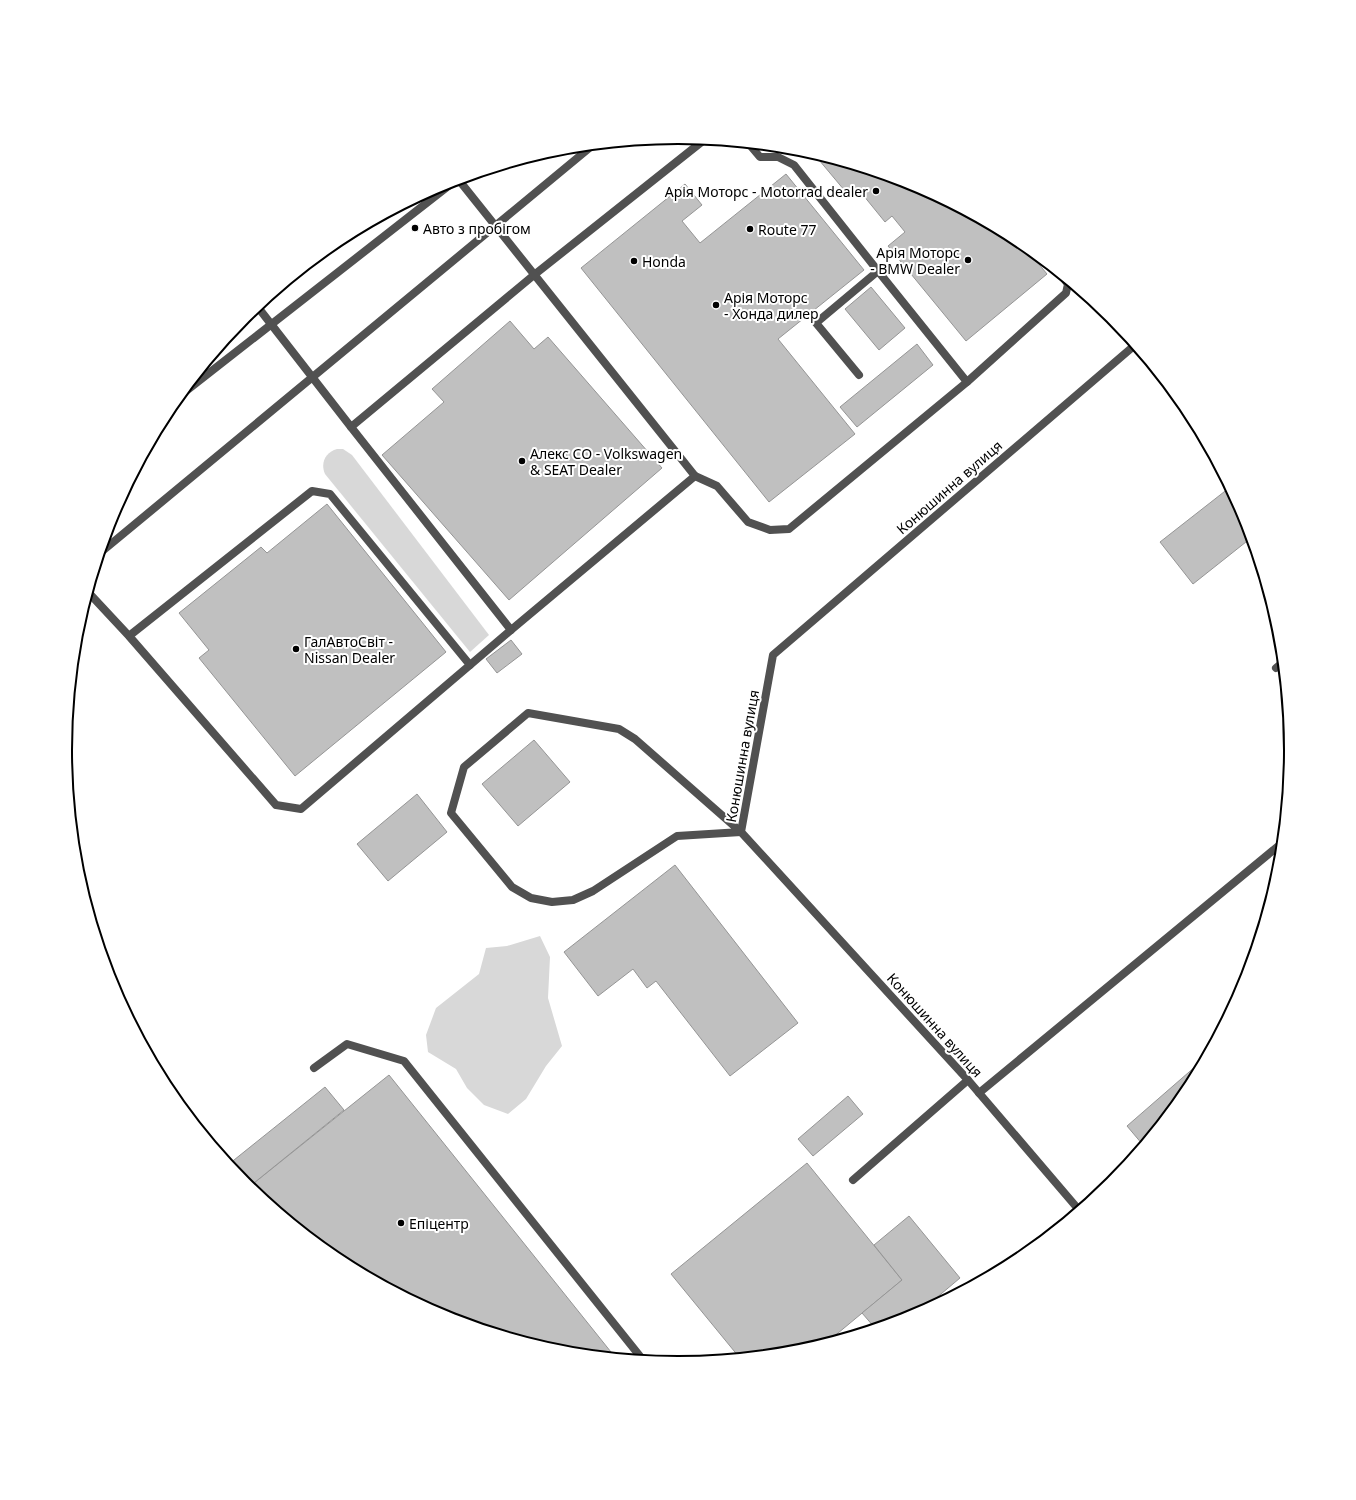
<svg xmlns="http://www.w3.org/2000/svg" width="1356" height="1500" viewBox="0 0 1356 1500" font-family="'Noto Sans',sans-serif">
  <rect width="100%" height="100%" fill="#fff"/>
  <g fill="#d8d8d8">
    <path d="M337 449H343L352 455 489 635 470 652 325 474C320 462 326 452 337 449Z"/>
    <polygon points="540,936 550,957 548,998 562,1046 546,1066 526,1099 508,1114 484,1105 467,1088 456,1069 428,1052 426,1035 436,1008 479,974 486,948 507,946"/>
  </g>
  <g fill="#c0c0c0" stroke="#959595">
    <polygon points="814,154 913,184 1019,240 1047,274 966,341 888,246 905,232 892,216 885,222 859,190 850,197"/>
    <polygon points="786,174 864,270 778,339 855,434 769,502 581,268 685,184 702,205 682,221 700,243"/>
    <polygon points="871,287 905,328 879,350 845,309"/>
    <polygon points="510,321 534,349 548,337 662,468 509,600 382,455 444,402 432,389"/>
    <polygon points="917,344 933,365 857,427 840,407"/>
    <polygon points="1229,488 1244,516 1251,538 1193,584 1160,542"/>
    <polygon points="327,504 446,652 295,776 199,658 209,650 179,613 261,547 267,553"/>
    <polygon points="511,640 522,654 497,673 486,659"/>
    <polygon points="534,740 570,782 518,826 482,784"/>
    <polygon points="417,794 447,832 388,881 357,844"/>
    <polygon points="675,865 798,1023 730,1076 656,981 647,988 633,969 598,996 564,952"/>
    <polygon points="1204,1059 1188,1091 1143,1145 1127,1126"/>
    <polygon points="389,1075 615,1357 558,1351 443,1316 337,1260 249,1187"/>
    <polygon points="325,1087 344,1110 249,1187 229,1164"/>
    <polygon points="848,1096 863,1114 813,1156 798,1139"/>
    <polygon points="807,1163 902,1280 826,1343 797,1351 739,1357 671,1274"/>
    <polygon points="909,1216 960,1278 916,1315 875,1328 862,1313 902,1280 874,1245"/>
  </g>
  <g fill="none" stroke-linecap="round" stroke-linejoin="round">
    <g stroke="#515151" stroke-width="8">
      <polyline points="749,144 760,157 778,157 794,165 878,271 816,323 859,375"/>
      <polyline points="878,271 967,382"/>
      <polyline points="257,306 351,427 534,275 704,140"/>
      <polyline points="177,398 456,180"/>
      <polyline points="351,427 511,630 695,476 458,179"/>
      <polyline points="695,476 717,486 748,522 770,530 789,529 967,382 1066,293 1068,284 1062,276"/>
      <polyline points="100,553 593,145"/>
      <polyline points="88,592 129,636 276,805 301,809 470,665 330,494 312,491 129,636"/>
      <polyline points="470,665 511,630"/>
      <polyline points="1276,668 1282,663"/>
      <polygon points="528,713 619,729 635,739 741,832 677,836 593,891 573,900 552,902 531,898 512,887 451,813 464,767"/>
      <polyline points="314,1068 347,1044 404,1061 643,1360"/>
      <polyline points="979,1093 1282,843"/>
      <polyline points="853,1180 968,1080"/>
    </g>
    <polyline stroke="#515151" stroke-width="8" points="1079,1210 968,1080 741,832 773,655 1135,345"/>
  </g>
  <g fill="#000" stroke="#fff" stroke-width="1.5">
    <circle cx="876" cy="191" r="4"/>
    <circle cx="415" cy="228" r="4"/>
    <circle cx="750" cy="229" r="4"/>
    <circle cx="968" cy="260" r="4"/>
    <circle cx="634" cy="261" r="4"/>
    <circle cx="716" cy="305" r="4"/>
    <circle cx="522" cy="461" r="4"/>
    <circle cx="296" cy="649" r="4"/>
    <circle cx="401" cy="1223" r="4"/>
  </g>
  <g text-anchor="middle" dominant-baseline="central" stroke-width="4" stroke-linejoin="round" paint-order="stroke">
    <g font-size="14" fill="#000" stroke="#fff" text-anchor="start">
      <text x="868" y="191" text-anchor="end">Арія Моторс - Motorrad dealer</text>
      <text x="423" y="228">Авто з пробігом</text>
      <text x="758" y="229">Route 77</text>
      <text x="960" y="252" text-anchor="end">Арія Моторс<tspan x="960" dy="16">- BMW Dealer</tspan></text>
      <text x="642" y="261">Honda</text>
      <text x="724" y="297">Арія Моторс<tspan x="724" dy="16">- Хонда дилер</tspan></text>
      <text x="530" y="453">Алекс CO - Volkswagen<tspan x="530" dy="16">&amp; SEAT Dealer</tspan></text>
      <text x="304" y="641">ГалАвтоСвіт -<tspan x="304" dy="16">Nissan Dealer</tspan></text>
      <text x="409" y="1223">Епіцентр</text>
    </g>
    <g font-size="14" fill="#000" stroke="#fff">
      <text transform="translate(949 487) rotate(-41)">Конюшинна вулиця</text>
      <text transform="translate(742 756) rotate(-80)">Конюшинна вулиця</text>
      <text transform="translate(935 1025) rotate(48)">Конюшинна вулиця</text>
    </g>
  </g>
  <path d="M0 0H1356V1500H0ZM72 750a606 606 0 1 1 1212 0a606 606 0 1 1-1212 0Z" fill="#fff" fill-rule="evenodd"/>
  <path fill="none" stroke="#000" stroke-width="2" d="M72 750a606 606 0 1 1 1212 0a606 606 0 1 1-1212 0Z"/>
</svg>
